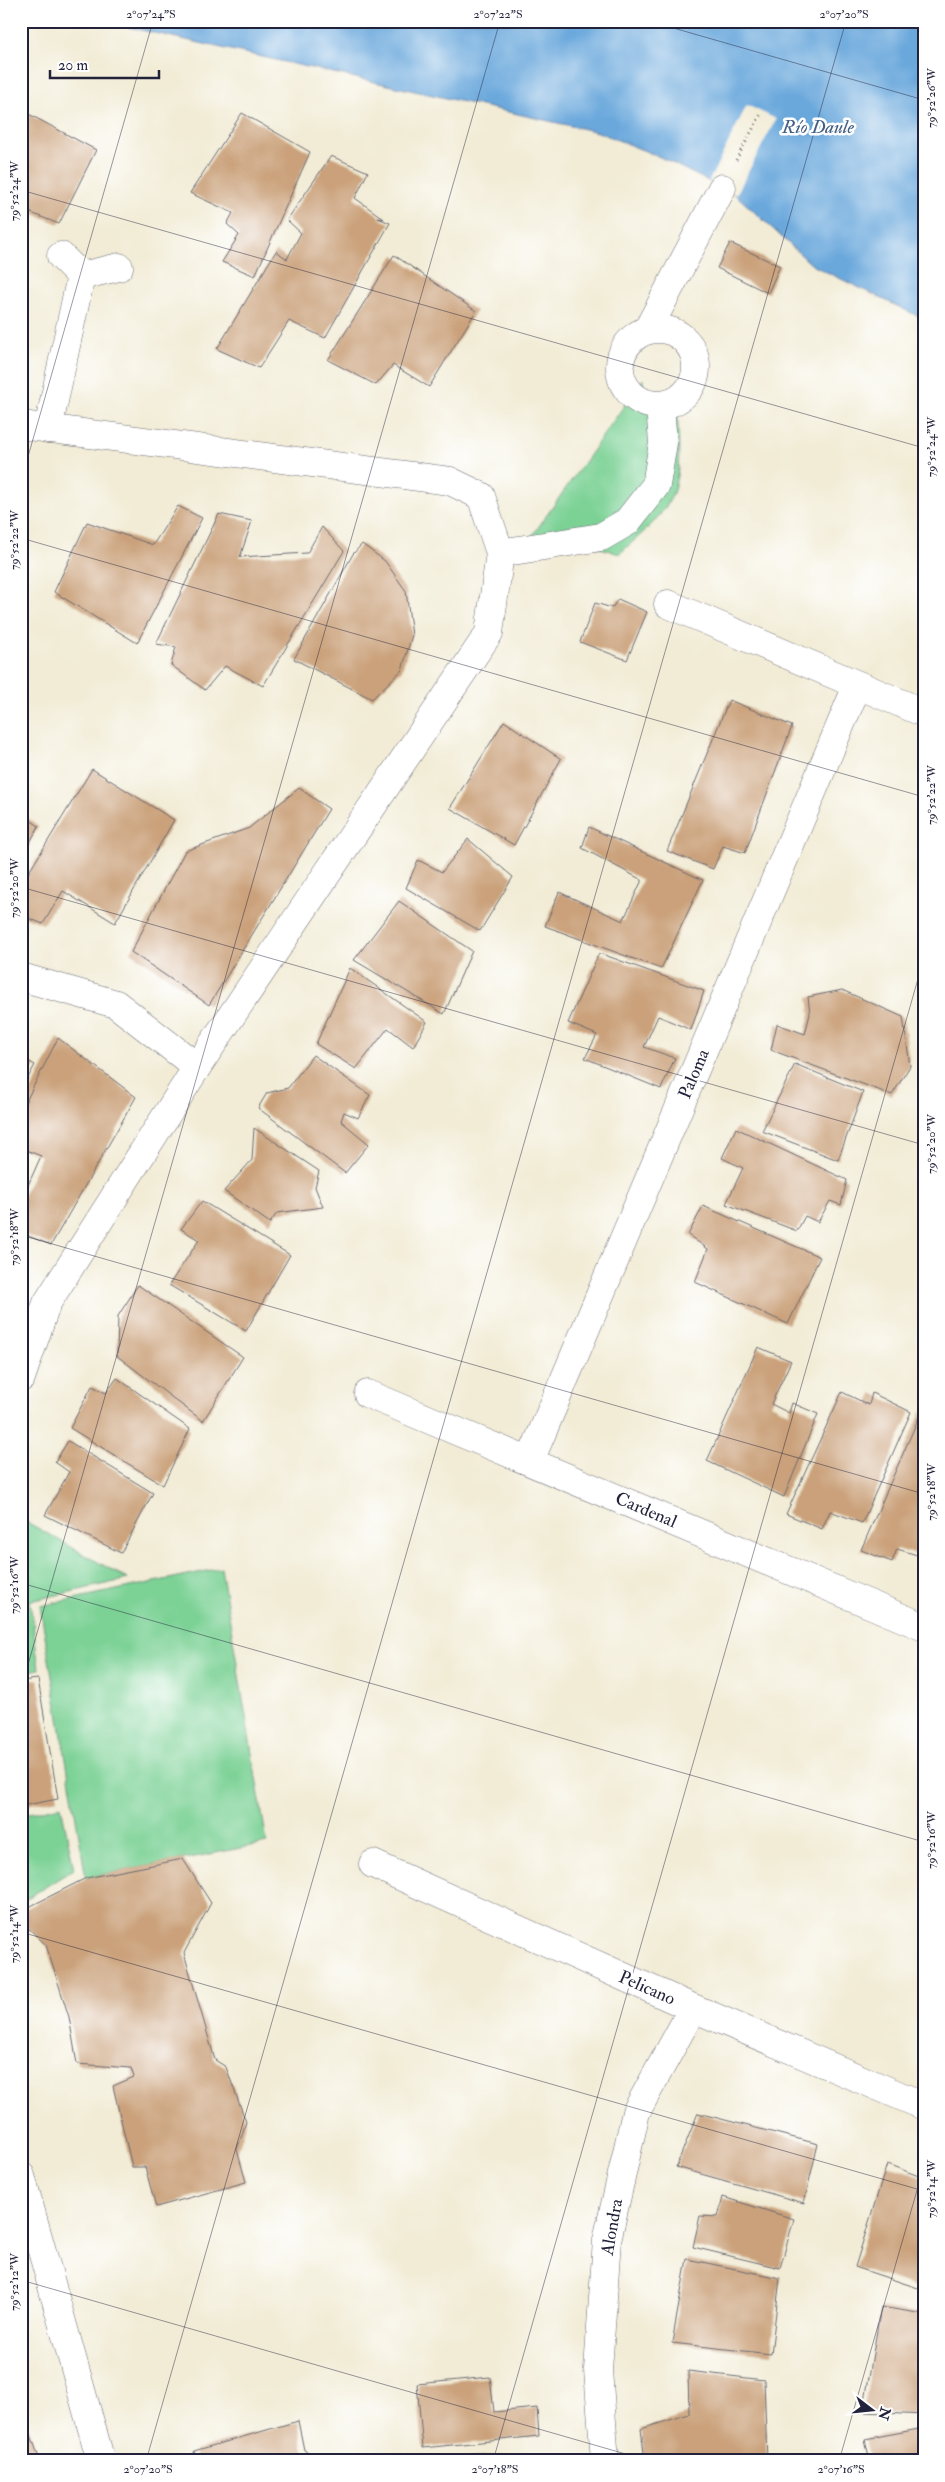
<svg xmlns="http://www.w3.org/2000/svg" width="945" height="2482" viewBox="0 0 945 2482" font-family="'IM FELL Double Pica',serif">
  <rect width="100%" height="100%" fill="#fff"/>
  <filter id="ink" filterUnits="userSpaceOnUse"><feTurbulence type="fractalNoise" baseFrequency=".02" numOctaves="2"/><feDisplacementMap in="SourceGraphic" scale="10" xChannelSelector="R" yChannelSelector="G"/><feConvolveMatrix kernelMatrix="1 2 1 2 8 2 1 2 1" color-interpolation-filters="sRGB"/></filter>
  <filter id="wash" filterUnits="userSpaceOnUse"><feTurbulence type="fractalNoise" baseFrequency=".0096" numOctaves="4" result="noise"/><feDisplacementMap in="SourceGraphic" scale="20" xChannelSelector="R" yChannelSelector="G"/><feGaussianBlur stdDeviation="1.12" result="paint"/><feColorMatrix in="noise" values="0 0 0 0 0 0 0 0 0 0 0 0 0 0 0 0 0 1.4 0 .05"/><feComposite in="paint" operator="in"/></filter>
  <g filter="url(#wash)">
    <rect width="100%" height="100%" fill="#f2ecd6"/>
    <g fill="#7cd195" stroke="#4f7a68">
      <path d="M643 379C644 403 653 412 677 412 679 438 681 465 674 490 667 514 637 538 619 554L565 536 525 546Z"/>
      <polygon points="25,1521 128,1579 30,1601 39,1669 21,1673 21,1528"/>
      <polygon points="221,1568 267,1843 86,1878 40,1606"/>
      <polygon points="61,1806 74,1869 21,1902 21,1815"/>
    </g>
    <polygon fill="#6aa8dc" stroke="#46658c" points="101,21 924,21 924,319 812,265 736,195 660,157 598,132"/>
    <polygon fill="#f2ecd6" points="747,105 776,119 736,195 709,181"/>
    <g id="blocks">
      <g fill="#caa17a">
        <polygon points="21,110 96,150 59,224 21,209"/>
        <polygon points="242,113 310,152 255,276 222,262 239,235 227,224 233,213 190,193"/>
        <polygon points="331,156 368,172 355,198 384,219 378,218 390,223 325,338 289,321 259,368 217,349 276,251 287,259 301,233 287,220"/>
        <polygon points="730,243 780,266 768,293 717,268"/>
        <polygon points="394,255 476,311 429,387 393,365 376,385 328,360"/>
        <polygon points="21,271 25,272 22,294 21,294"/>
        <polygon points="178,506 202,518 137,643 54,592 87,522 153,545"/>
        <polygon points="219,514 252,521 240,557 307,553 322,527 344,551 263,686 225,666 205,690 171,665 176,647 156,644"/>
        <polygon points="362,544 385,561 406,591 412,635 402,670 372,699 294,659 353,554"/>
        <polygon points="618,599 647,612 627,660 580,642 595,603 612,608"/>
        <polygon points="729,700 792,726 745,853 723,846 713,869 667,851"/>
        <polygon points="504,721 561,759 514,845 450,808"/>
        <polygon points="92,769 174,820 115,923 63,891 43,924 21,915 21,885"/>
        <polygon points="299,788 329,809 209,1005 131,952 185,851 249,828"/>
        <polygon points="21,814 39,826 21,858"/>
        <polygon points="589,827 703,880 661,969 545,926 559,892 623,921 642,880 582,848"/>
        <polygon points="468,839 513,877 480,931 406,888 418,860 442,872"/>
        <polygon points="399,901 472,951 444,1014 354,960"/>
        <polygon points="599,953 704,991 691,1030 658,1016 644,1047 675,1058 661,1089 585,1058 597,1035 568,1023"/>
        <polygon points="350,968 427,1022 413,1047 388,1028 356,1069 316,1044"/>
        <polygon points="842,990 903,1017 910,1066 892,1095 771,1050 777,1024 805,1034 810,1014 808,997"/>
        <polygon points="58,1038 136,1097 51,1245 21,1233 21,1201 41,1156 21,1148 21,1111"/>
        <polygon points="313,1055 370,1095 358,1118 344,1112 341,1121 369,1144 345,1173 258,1108 267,1093 288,1088"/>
        <polygon points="21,1057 35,1065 21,1091"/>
        <polygon points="795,1064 863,1092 838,1160 762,1131"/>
        <polygon points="254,1128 319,1171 315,1187 323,1207 277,1213 270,1223 224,1191 252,1160"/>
        <polygon points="736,1128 847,1180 841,1205 830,1201 818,1222 805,1216 797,1231 726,1204 743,1168 722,1158"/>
        <polygon points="202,1201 290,1255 246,1331 169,1285 199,1240 181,1229"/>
        <polygon points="703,1206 820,1257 788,1324 695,1282 708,1249 688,1235"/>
        <polygon points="138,1285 243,1357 203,1421 117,1356 118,1316"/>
        <polygon points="758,1347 791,1361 771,1404 789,1413 792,1403 818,1414 784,1497 707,1461"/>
        <polygon points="117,1378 190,1429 163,1485 70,1428 92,1386 106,1393"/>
        <polygon points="842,1392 869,1405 872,1393 911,1412 862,1523 830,1511 822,1529 786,1514"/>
        <polygon points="922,1410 924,1557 897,1549 892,1562 861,1550"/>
        <polygon points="68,1441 153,1493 121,1553 45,1515 69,1472 55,1462"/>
        <polygon points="38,1679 58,1799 21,1806 21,1681"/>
        <polygon points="183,1859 211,1903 184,1953 215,2060 226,2067 246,2122 237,2150 246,2182 156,2207 145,2167 132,2167 113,2086 134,2077 131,2068 77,2064 69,2017 46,1945 21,1921 21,1911 86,1878"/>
        <polygon points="698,2113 818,2144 804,2203 676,2167"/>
        <polygon points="887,2164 924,2178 924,2290 855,2267"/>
        <polygon points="723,2197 794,2219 780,2268 693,2247 700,2216 718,2217"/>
        <polygon points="687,2259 780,2278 771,2354 672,2343"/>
        <polygon points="881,2307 924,2314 924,2415 863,2412"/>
        <polygon points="688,2371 764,2380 767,2460 645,2461 641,2429 689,2414"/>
        <polygon points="490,2377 494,2412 537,2408 539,2436 423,2448 417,2384"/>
        <polygon points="21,2409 22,2409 40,2461 21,2461"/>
        <polygon points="298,2421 304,2450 322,2461 196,2461 194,2451"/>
        <polygon points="924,2428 924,2461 870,2461 865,2439"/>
        <polygon points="508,2455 508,2461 458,2461 458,2459"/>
      </g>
    </g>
  </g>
  <g filter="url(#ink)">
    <use href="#blocks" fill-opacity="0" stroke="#6b6971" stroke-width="1"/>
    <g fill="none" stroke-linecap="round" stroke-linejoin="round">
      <defs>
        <g id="minor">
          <polyline points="61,256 81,276"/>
          <polyline points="81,276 119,267"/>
          <circle cx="658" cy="367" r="38"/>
          <polyline points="648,329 722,188"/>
          <polyline points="21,425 450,481 481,496 500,553 489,633 197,1067 47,1303 40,1323"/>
          <polyline points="48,429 81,276"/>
          <polyline points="500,553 601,537 627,522 656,485 663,443 660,406"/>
          <polyline points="668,604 924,713"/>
          <polyline points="21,977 116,1004 197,1067"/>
          <polyline points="21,1328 40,1323 21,1378"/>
          <polyline points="368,1394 924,1627"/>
          <polyline points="530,1461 857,686"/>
          <polyline points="373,1864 693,2008 924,2106"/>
          <polyline points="21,2176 101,2461"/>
          <polyline points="605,2461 598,2370 607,2240 636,2112 693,2008"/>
        </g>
      </defs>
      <use href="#minor" stroke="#6b6971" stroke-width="29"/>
      <polyline stroke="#6b6971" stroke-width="3" stroke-dasharray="1 4" stroke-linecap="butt" points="736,160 761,114"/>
      <use href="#minor" stroke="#fff" stroke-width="28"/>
    </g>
  </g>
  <path fill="none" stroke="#22223b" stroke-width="1" stroke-opacity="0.45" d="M649 21 924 100M21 190 924 448M21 481 153 21M21 538 924 797M21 887 924 1145M21 1235 924 1494M21 1583 924 1842M21 1689 500 21M21 1932 924 2191M21 2280 650 2461M146 2461 846 21M493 2461 924 958M839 2461 924 2166"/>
  <g text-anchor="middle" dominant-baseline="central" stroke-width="5" stroke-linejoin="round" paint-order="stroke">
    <g font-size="18" fill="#22223b" stroke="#fff">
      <text transform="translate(694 1074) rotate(-67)">Paloma</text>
      <text transform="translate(646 1510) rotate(23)">Cardenal</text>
      <text transform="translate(647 1988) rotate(24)">Pelicano</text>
      <text transform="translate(612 2227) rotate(-80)">Alondra</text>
    </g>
    <g font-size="19" font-style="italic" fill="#425e83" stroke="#fff">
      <text x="818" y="127">Río Daule</text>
    </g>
  </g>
  <rect width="945" height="2482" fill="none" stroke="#fff" stroke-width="55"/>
  <g transform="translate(872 2410) rotate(106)" stroke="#ffffff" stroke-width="4" paint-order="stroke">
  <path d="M0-4L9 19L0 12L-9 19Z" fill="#22223b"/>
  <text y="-8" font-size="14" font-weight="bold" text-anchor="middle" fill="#22223b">N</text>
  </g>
  <path d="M50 70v8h109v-8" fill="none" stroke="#22223b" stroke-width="2.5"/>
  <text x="58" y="70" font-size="15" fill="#22223b" stroke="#ffffff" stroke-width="4" paint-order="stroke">20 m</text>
  <rect x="28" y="28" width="890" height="2426" fill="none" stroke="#22223b" stroke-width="2"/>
  <g font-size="12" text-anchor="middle" fill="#22223b">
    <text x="151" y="18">2°07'24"S</text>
    <text x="498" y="18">2°07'22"S</text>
    <text x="844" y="18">2°07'20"S</text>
    <text transform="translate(931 98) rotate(-90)" y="4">79°52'26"W</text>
    <text transform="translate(14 191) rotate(-90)" y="4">79°52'24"W</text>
    <text transform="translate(931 447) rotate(-90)" y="4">79°52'24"W</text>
    <text transform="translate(14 540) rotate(-90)" y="4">79°52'22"W</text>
    <text transform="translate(931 795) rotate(-90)" y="4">79°52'22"W</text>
    <text transform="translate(14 888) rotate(-90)" y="4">79°52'20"W</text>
    <text transform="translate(931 1144) rotate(-90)" y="4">79°52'20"W</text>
    <text transform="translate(14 1237) rotate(-90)" y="4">79°52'18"W</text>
    <text transform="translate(931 1492) rotate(-90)" y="4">79°52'18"W</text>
    <text transform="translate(14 1585) rotate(-90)" y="4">79°52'16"W</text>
    <text transform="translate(931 1840) rotate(-90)" y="4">79°52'16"W</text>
    <text transform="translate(14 1934) rotate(-90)" y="4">79°52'14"W</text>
    <text transform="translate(931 2189) rotate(-90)" y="4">79°52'14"W</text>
    <text transform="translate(14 2282) rotate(-90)" y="4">79°52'12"W</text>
    <text x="148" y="2473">2°07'20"S</text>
    <text x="495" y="2473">2°07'18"S</text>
    <text x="841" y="2473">2°07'16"S</text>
  </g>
</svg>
